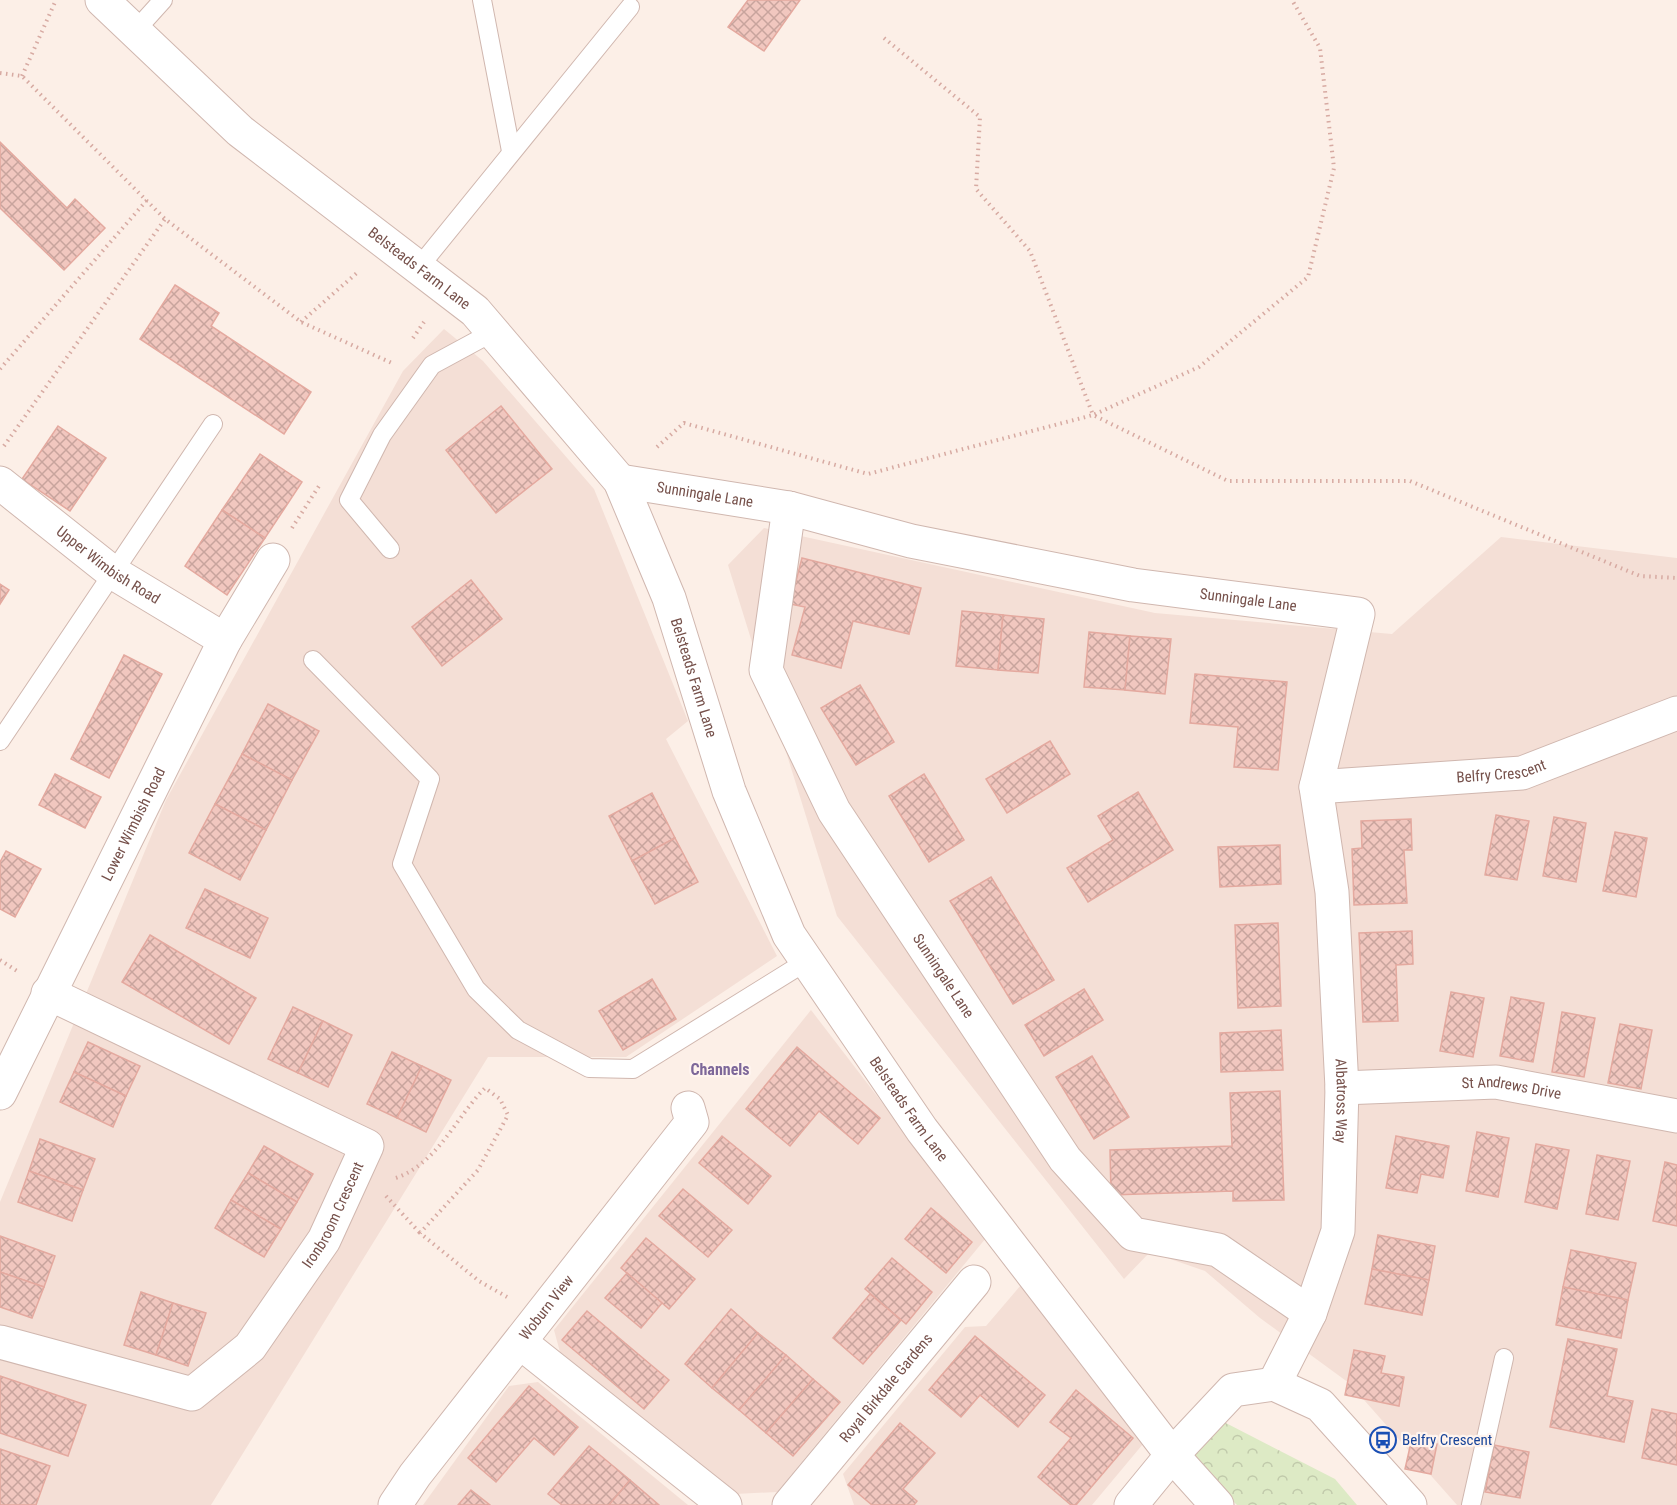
<svg xmlns="http://www.w3.org/2000/svg" width="1677" height="1505" viewBox="0 0 1677 1505" font-family="'Roboto Condensed',sans-serif">
  <defs>
    <pattern id="forest-crowns" width="20" height="18" patternUnits="userSpaceOnUse" patternTransform="scale(1.5)"><rect width="20" height="18" fill="#ddeac5"/><path d="M2 6a3 3 0 1 1 6 0M12 15a3 3 0 1 1 6 0" fill="none" stroke="#c1caab"/></pattern>
    <pattern id="building-cross-hatch" width="8" height="8" patternUnits="userSpaceOnUse" patternTransform="scale(1.5)"><rect width="8" height="8" fill="#f1c7bf"/><path d="M0 0l8 8M0 8l8-8" fill="none" stroke="#c8a49d"/></pattern>
  </defs>
  <rect width="100%" height="100%" fill="#fcefe7"/>
  <g fill="#f4dfd6">
    <polygon points="444,329 483,361 594,489 688,721 666,739 777,956 626,1057 488,1057 211,1505 0,1505 0,1202 166,800 403,371"/>
    <polygon points="764,528 1155,613 1392,634 1501,537 1677,558 1677,1505 1457,1505 1349,1383 1260,1318 1205,1271 1150,1252 1124,1279 837,916 728,565"/>
    <polygon points="811,1010 986,1238 777,1492 735,1494 560,1352 554,1330"/>
    <polygon points="1021,1285 1143,1444 1092,1505 854,1505 843,1474 965,1327 986,1326"/>
    <polygon points="538,1382 688,1505 423,1505 509,1386"/>
  </g>
  <polygon fill="url(#forest-crowns)" points="1220,1420 1335,1479 1357,1505 1237,1505 1185,1455"/>
  <g fill="url(#building-cross-hatch)" stroke="#e4a99f" stroke-width="1.5">
    <polygon points="748,0 800,0 764,51 728,27"/>
    <polygon points="0,142 67,208 75,199 105,228 64,270 0,208"/>
    <polygon points="175,285 219,313 211,326 311,392 284,434 140,339"/>
    <polygon points="501,406 552,469 496,513 446,450"/>
    <polygon points="58,426 106,458 70,511 22,479"/>
    <polygon points="260,454 302,482 265,538 222,510"/>
    <polygon points="222,510 265,538 227,595 185,566"/>
    <polygon points="802,558 921,588 909,634 853,621 841,668 792,655 805,607 790,604"/>
    <polygon points="471,580 502,619 442,666 412,627"/>
    <polygon points="0,584 9,590 0,604"/>
    <polygon points="962,611 1003,615 998,670 956,666"/>
    <polygon points="1003,615 1044,619 1038,673 998,670"/>
    <polygon points="1089,632 1130,636 1125,690 1084,687"/>
    <polygon points="1130,636 1171,639 1165,694 1125,690"/>
    <polygon points="124,655 162,674 109,778 71,759"/>
    <polygon points="1195,674 1287,682 1278,770 1234,767 1238,727 1190,723"/>
    <polygon points="860,685 894,742 856,765 821,708"/>
    <polygon points="268,704 319,731 292,780 242,754"/>
    <polygon points="1050,741 1070,774 1007,813 986,779"/>
    <polygon points="242,754 292,780 266,830 215,804"/>
    <polygon points="55,774 101,797 85,828 39,805"/>
    <polygon points="924,774 964,840 929,862 889,796"/>
    <polygon points="1138,792 1173,850 1088,902 1067,868 1113,840 1098,816"/>
    <polygon points="652,793 675,838 632,861 609,816"/>
    <polygon points="215,804 266,830 240,880 189,853"/>
    <polygon points="1496,815 1529,821 1517,880 1485,875"/>
    <polygon points="1554,817 1586,823 1576,882 1543,876"/>
    <polygon points="1411,819 1412,850 1404,850 1407,903 1354,905 1352,849 1362,848 1361,821"/>
    <polygon points="1615,832 1647,838 1636,897 1603,891"/>
    <polygon points="675,838 698,882 655,904 632,861"/>
    <polygon points="1280,845 1281,884 1220,887 1218,847"/>
    <polygon points="6,851 41,869 15,917 0,909 0,862"/>
    <polygon points="991,877 1054,980 1013,1004 950,901"/>
    <polygon points="205,889 268,918 250,958 186,928"/>
    <polygon points="1278,923 1281,1006 1238,1008 1235,925"/>
    <polygon points="1412,931 1413,964 1396,965 1398,1021 1363,1022 1359,933"/>
    <polygon points="150,935 256,998 229,1044 122,982"/>
    <polygon points="652,979 676,1019 623,1050 599,1011"/>
    <polygon points="1084,989 1103,1020 1044,1056 1025,1025"/>
    <polygon points="1451,992 1484,998 1473,1057 1440,1051"/>
    <polygon points="1511,997 1544,1003 1533,1062 1500,1056"/>
    <polygon points="293,1007 323,1021 298,1073 268,1059"/>
    <polygon points="1562,1012 1595,1018 1584,1077 1552,1072"/>
    <polygon points="323,1021 352,1035 328,1087 298,1073"/>
    <polygon points="1620,1024 1652,1030 1641,1089 1608,1083"/>
    <polygon points="1281,1030 1283,1070 1221,1072 1220,1033"/>
    <polygon points="88,1042 140,1066 126,1096 74,1072"/>
    <polygon points="797,1047 880,1118 858,1144 819,1111 790,1146 746,1109"/>
    <polygon points="392,1052 422,1066 397,1118 367,1104"/>
    <polygon points="1092,1056 1129,1117 1094,1139 1056,1077"/>
    <polygon points="422,1066 451,1080 426,1132 397,1118"/>
    <polygon points="74,1072 126,1096 113,1127 60,1102"/>
    <polygon points="1280,1091 1284,1200 1233,1201 1233,1191 1111,1195 1110,1150 1232,1146 1230,1093"/>
    <polygon points="1477,1132 1509,1138 1498,1197 1466,1191"/>
    <polygon points="722,1136 771,1176 748,1204 699,1163"/>
    <polygon points="1396,1136 1449,1146 1443,1178 1421,1174 1417,1193 1386,1188"/>
    <polygon points="40,1139 95,1159 83,1190 29,1171"/>
    <polygon points="1536,1144 1569,1150 1557,1209 1525,1202"/>
    <polygon points="264,1146 313,1174 297,1202 248,1173"/>
    <polygon points="1597,1155 1630,1161 1618,1220 1586,1214"/>
    <polygon points="1665,1162 1677,1165 1677,1226 1653,1221"/>
    <polygon points="29,1171 83,1190 72,1221 18,1202"/>
    <polygon points="248,1173 297,1202 281,1229 231,1200"/>
    <polygon points="683,1189 732,1230 708,1257 659,1216"/>
    <polygon points="231,1200 281,1229 264,1257 215,1228"/>
    <polygon points="931,1208 972,1242 946,1273 905,1239"/>
    <polygon points="1378,1235 1435,1246 1429,1280 1372,1269"/>
    <polygon points="0,1236 55,1256 44,1287 0,1272"/>
    <polygon points="646,1238 695,1279 669,1309 621,1268"/>
    <polygon points="1571,1250 1636,1263 1628,1300 1563,1287"/>
    <polygon points="892,1258 932,1292 906,1324 865,1289"/>
    <polygon points="1372,1269 1429,1280 1422,1315 1365,1304"/>
    <polygon points="0,1272 44,1287 32,1318 0,1307"/>
    <polygon points="627,1273 662,1303 641,1328 605,1298"/>
    <polygon points="1563,1287 1628,1300 1621,1338 1556,1325"/>
    <polygon points="141,1292 173,1303 156,1355 124,1345"/>
    <polygon points="870,1294 901,1320 863,1364 833,1338"/>
    <polygon points="173,1303 206,1313 188,1366 156,1355"/>
    <polygon points="731,1309 758,1333 712,1388 685,1364"/>
    <polygon points="587,1311 669,1380 644,1409 562,1340"/>
    <polygon points="758,1333 786,1355 739,1410 712,1388"/>
    <polygon points="975,1336 1045,1395 1018,1427 980,1395 961,1417 929,1390"/>
    <polygon points="1568,1339 1617,1349 1607,1396 1633,1401 1624,1442 1550,1427"/>
    <polygon points="1354,1350 1385,1356 1381,1373 1404,1377 1399,1406 1345,1395"/>
    <polygon points="786,1355 813,1379 766,1433 739,1410"/>
    <polygon points="0,1376 86,1405 68,1456 0,1433"/>
    <polygon points="813,1379 840,1402 793,1456 766,1433"/>
    <polygon points="529,1386 578,1427 554,1455 534,1438 496,1482 468,1458"/>
    <polygon points="1076,1390 1133,1438 1076,1505 1071,1505 1038,1477 1071,1438 1050,1422"/>
    <polygon points="1652,1409 1677,1414 1677,1465 1642,1458"/>
    <polygon points="900,1423 935,1453 903,1489 917,1501 914,1505 872,1505 848,1485"/>
    <polygon points="1412,1438 1437,1444 1431,1474 1405,1469"/>
    <polygon points="1494,1445 1529,1452 1520,1498 1485,1492"/>
    <polygon points="589,1446 630,1480 609,1505 562,1505 548,1494"/>
    <polygon points="0,1449 50,1466 36,1505 0,1505"/>
    <polygon points="630,1480 659,1505 609,1505"/>
    <polygon points="471,1490 490,1505 458,1505"/>
  </g>
  <g fill="none" stroke-linecap="round" stroke-linejoin="round">
    <defs>
      <g id="service">
        <polyline points="482,0 511,151"/>
        <polyline points="135,31 163,0"/>
        <polyline points="419,267 630,7"/>
        <polyline points="390,549 349,500 382,435 432,365 493,332"/>
        <polyline points="313,660 430,779 402,864 476,989 518,1030 589,1068 633,1069 807,961"/>
        <polyline points="0,741 213,424"/>
        <polyline points="1471,1505 1504,1358"/>
      </g>
      <g id="minor">
        <path id="s1" d="M102 0 240 131 475 311 620 481 669 598 729 791 789 935 922 1130 1172 1455 1217 1505"/>
        <path id="s2" d="M620 481 789 508 911 541 1133 585 1358 614 1316 787 1332 892 1342 1088 1338 1231 1310 1313 1274 1384"/>
        <path id="s3" d="M0 483 112 572 225 640"/>
        <path id="s4" d="M789 508 766 670 834 811 1065 1159 1133 1234 1218 1250 1310 1313"/>
        <path id="s5" d="M1316 787 1522 773 1677 713"/>
        <path id="s6" d="M1342 1088 1496 1082 1677 1116"/>
        <path id="s7" d="M0 1093 225 640 273 560"/>
        <path id="s8" d="M0 1342 192 1394 250 1347 324 1240 367 1146 48 993"/>
        <polyline points="521,1343 725,1505"/>
        <polyline points="1274,1384 1320,1405 1410,1505"/>
        <path id="s9" d="M395 1505 415 1475 692 1122 688 1108"/>
        <path id="s10" d="M789 1505 974 1282"/>
        <polyline points="1131,1505 1172,1455 1233,1390 1274,1384"/>
      </g>
    </defs>
    <use href="#service" stroke="#d0b7af" stroke-width="20"/>
    <use href="#minor" stroke="#d0b7af" stroke-width="35"/>
    <g stroke="#d7aaa2" stroke-width="4" stroke-dasharray="1.5 4.5" stroke-linecap="butt">
      <polyline points="884,38 980,117 976,189 1030,251 1093,415 1199,367 1308,277 1334,168 1320,48 1292,0"/>
      <polyline points="0,73 22,76 165,219 301,322 394,364"/>
      <polyline points="22,76 56,0"/>
      <polyline points="301,322 359,271"/>
      <polyline points="413,338 424,322"/>
      <polyline points="0,369 147,200"/>
      <polyline points="4,446 165,219"/>
      <polyline points="657,447 684,423 868,474 1093,415 1228,481 1410,481 1640,576 1677,578"/>
      <polyline points="292,528 319,486"/>
      <polyline points="0,960 17,971"/>
      <path d="M396 1178C438 1163 456 1117 485 1088L500 1099 508 1115 478 1170 420 1233 479 1281 507 1297"/>
      <polyline points="386,1196 420,1233"/>
    </g>
    <use href="#service" stroke="#fff" stroke-width="18"/>
    <use href="#minor" stroke="#fff" stroke-width="33"/>
  </g>
  <defs>
    <symbol id="bus-ring" viewBox="-11 -11 22 22"><circle r="9.5" fill="#fff4ee" stroke="#1a4fb4" stroke-width="1.5"/><path d="M-5-6H5V4H4V6H2V4H-2V6H-4V4H-5ZM-3.5-4V0h7V-4ZM-3.5 1.2v1.5H-2V1.2ZM2 1.2v1.5H3.5V1.2Z" fill="#1a4fb4"/></symbol>
  </defs>
  <g fill-rule="evenodd">
    <use href="#bus-ring" x="1368" y="1425" width="30" height="30"/>
  </g>
  <g text-anchor="middle" dominant-baseline="central" stroke-width="4.5" stroke-linejoin="round" paint-order="stroke">
    <g font-size="15" fill="#76514b" stroke="#fff4ee">
      <text stroke="none"><textPath href="#s1" startOffset="416">Belsteads Farm Lane</textPath></text>
      <text stroke="none"><textPath href="#s2" startOffset="86">Sunningale Lane</textPath></text>
      <text stroke="none"><textPath href="#s3" startOffset="136">Upper Wimbish Road</textPath></text>
      <text stroke="none"><textPath href="#s2" startOffset="640">Sunningale Lane</textPath></text>
      <text stroke="none"><textPath href="#s1" startOffset="920">Belsteads Farm Lane</textPath></text>
      <text stroke="none"><textPath href="#s5" startOffset="186">Belfry Crescent</textPath></text>
      <text stroke="none"><textPath href="#s7" startOffset="300">Lower Wimbish Road</textPath></text>
      <text stroke="none"><textPath href="#s4" startOffset="518">Sunningale Lane</textPath></text>
      <text stroke="none"><textPath href="#s6" startOffset="170">St Andrews Drive</textPath></text>
      <text stroke="none"><textPath href="#s2" startOffset="1244">Albatross Way</textPath></text>
      <text stroke="none"><textPath href="#s1" startOffset="1406">Belsteads Farm Lane</textPath></text>
      <text stroke="none"><textPath href="#s8" startOffset="430">Ironbroom Crescent</textPath></text>
      <text stroke="none"><textPath href="#s9" startOffset="249">Woburn View</textPath></text>
      <text stroke="none"><textPath href="#s10" startOffset="152">Royal Birkdale Gardens</textPath></text>
    </g>
    <g font-size="15" fill="#164399" stroke="#fff4ee" text-anchor="start">
      <text x="1402" y="1440">Belfry Crescent</text>
    </g>
    <g font-size="16" font-weight="bold" fill="#7d6799" stroke="#fff4ee">
      <text x="720" y="1069">Channels</text>
    </g>
  </g>
</svg>
